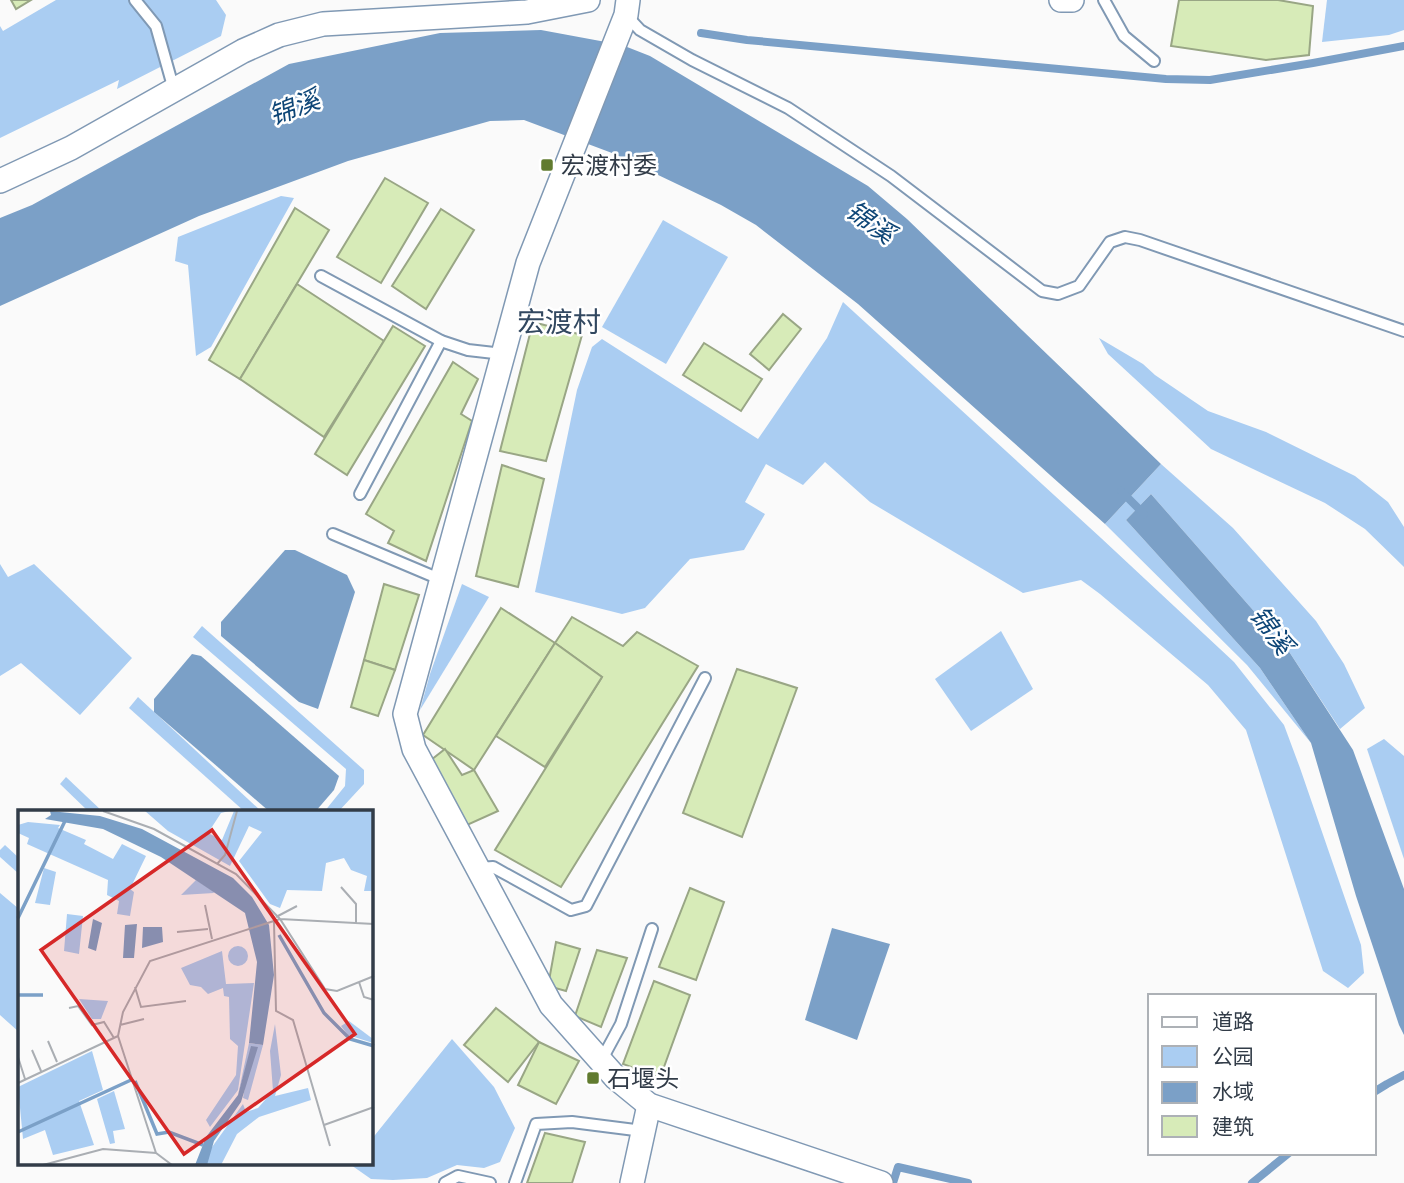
<svg xmlns="http://www.w3.org/2000/svg" width="1404" height="1183" viewBox="0 0 1404 1183" font-family="'Archivo Narrow','Noto Sans SC',sans-serif">
  <rect width="100%" height="100%" fill="#fafafa"/>
  <g fill="#aacdf2">
    <polygon points="56,0 216,0 226,15 221,36 117,89 119,80 0,138 0,26 3,31"/>
    <polygon points="1327,0 1404,0 1404,30 1389,35 1322,42"/>
    <polygon points="281,196 294,198 211,347 196,356 188,265 175,261 178,237"/>
    <polygon points="663,220 728,257 666,364 602,327"/>
    <polygon points="843,302 1101,538 1234,662 1284,725 1300,768 1361,945 1364,973 1348,988 1323,971 1246,730 1208,685 1100,594 1081,580 1023,593 870,502 825,462 803,485 766,464 745,502 765,514 744,550 690,559 645,608 622,614 535,592 577,390 592,347 602,339 758,439 827,338"/>
    <polygon points="1099,338 1143,364 1155,375 1208,411 1266,432 1355,476 1388,502 1404,527 1404,567 1365,529 1325,503 1211,449 1108,354"/>
    <polygon points="1161,464 1233,528 1316,621 1344,664 1365,708 1340,729 1288,650 1151,494 1126,520 1260,668 1311,743 1247,665 1105,524"/>
    <polygon points="0,564 8,577 34,564 132,658 80,715 21,663 0,676"/>
    <polygon points="462,584 489,597 420,710 430,674"/>
    <polygon points="202,626 364,770 364,784 338,812 324,812 345,786 346,769 193,637"/>
    <polygon points="1001,631 1033,689 971,731 935,679"/>
    <polygon points="138,697 262,812 245,812 129,708"/>
    <polygon points="1384,739 1404,756 1404,859 1367,749"/>
    <polygon points="66,777 103,812 89,812 60,784"/>
    <polygon points="5,845 19,858 19,874 0,857 0,850"/>
    <polygon points="0,893 19,909 19,1032 0,1015"/>
    <polygon points="452,1039 494,1087 515,1128 500,1162 484,1168 457,1165 427,1178 393,1180 371,1179 351,1165 371,1164 371,1140"/>
  </g>
  <g fill="#7ba0c7">
    <polygon points="541,30 622,45 650,56 868,186 907,219 1161,464 1105,524 858,304 756,225 721,205 612,153 524,120 490,121 348,161 199,216 0,306 0,218 32,205 289,64 440,33"/>
    <polygon points="1151,494 1288,650 1353,750 1404,889 1404,1035 1399,1025 1356,896 1311,743 1260,668 1126,520"/>
    <polygon points="285,550 295,550 347,575 355,592 318,709 299,702 221,636 221,622"/>
    <polygon points="192,654 201,656 339,776 334,790 315,812 270,812 154,712 154,699"/>
    <polygon points="832,928 890,944 857,1040 805,1020"/>
  </g>
  <g fill="none" stroke-linecap="round" stroke-linejoin="round">
    <g stroke="#7ba0c7" stroke-width="8">
      <polyline points="701,33 747,40 1166,79 1210,80 1313,63 1404,46"/>
      <polyline points="1121,491 1144,514"/>
      <polyline points="1374,1092 1387,1084 1404,1075"/>
      <polyline points="893,1183 898,1167 968,1183"/>
      <polyline points="1252,1183 1289,1153"/>
    </g>
  </g>
  <g fill="#d7ebb8" stroke="#99a685" stroke-width="2">
    <polygon points="11,0 31,0 16,9"/>
    <polygon points="1179,0 1278,0 1313,6 1309,55 1266,60 1171,46"/>
    <polygon points="385,178 428,203 381,283 337,257"/>
    <polygon points="295,208 329,230 240,379 209,360"/>
    <polygon points="441,209 474,230 426,309 392,286"/>
    <polygon points="297,284 384,341 324,437 240,379"/>
    <polygon points="783,314 801,329 769,370 750,354"/>
    <polygon points="533,322 582,335 546,461 500,451"/>
    <polygon points="393,326 425,346 347,475 315,454"/>
    <polygon points="704,343 762,379 741,411 683,375"/>
    <polygon points="453,362 478,379 461,414 472,421 426,561 388,543 394,531 366,514"/>
    <polygon points="502,465 544,479 518,587 476,576"/>
    <polygon points="384,584 419,595 395,670 364,660"/>
    <polygon points="501,608 555,643 474,770 423,735"/>
    <polygon points="572,617 623,646 637,632 698,666 561,887 495,850 602,677 555,643"/>
    <polygon points="555,643 602,677 545,767 496,736"/>
    <polygon points="364,660 395,670 378,716 351,707"/>
    <polygon points="737,669 797,688 742,837 683,813"/>
    <polygon points="445,749 462,775 474,770 498,811 467,825 431,760"/>
    <polygon points="690,888 724,902 696,980 659,967"/>
    <polygon points="556,942 580,949 566,991 548,986"/>
    <polygon points="597,950 627,958 601,1027 575,1016"/>
    <polygon points="654,981 690,995 660,1078 623,1064"/>
    <polygon points="496,1008 539,1042 508,1082 464,1045"/>
    <polygon points="539,1042 579,1061 556,1104 518,1085"/>
    <polygon points="545,1133 585,1142 572,1183 527,1183"/>
  </g>
  <g fill="none" stroke-linecap="round" stroke-linejoin="round">
    <defs>
      <g id="lane">
        <polyline points="135,0 156,26 174,90"/>
        <polyline points="1104,0 1124,36 1154,61"/>
        <polyline points="626,15 640,30 692,60 788,108 891,176 1042,291 1058,294 1079,286 1110,242 1125,237 1140,240 1404,331"/>
        <polyline points="321,276 441,341 468,350 503,354"/>
        <polyline points="360,494 441,341"/>
        <polyline points="333,534 442,580"/>
        <polyline points="479,868 493,867 571,910 586,906 705,678"/>
        <polyline points="601,1061 621,1024 652,929"/>
        <polyline points="445,1183 458,1176 490,1183"/>
        <polyline points="515,1183 536,1124 572,1122 643,1131"/>
      </g>
      <g id="street">
        <polyline points="628,0 626,15 528,263 405,714 414,749 551,1005 616,1078 649,1105 881,1183"/>
        <polyline points="1061,0 1072,0"/>
        <polyline points="0,181 71,148 243,51 279,35 323,24 527,12 588,0"/>
        <polyline points="632,1183 649,1105"/>
      </g>
    </defs>
    <use href="#lane" stroke="#8099b4" stroke-width="14"/>
    <use href="#street" stroke="#8099b4" stroke-width="26"/>
    <use href="#lane" stroke="#fff" stroke-width="10"/>
    <use href="#street" stroke="#fff" stroke-width="23"/>
  </g>
  <g fill="#617b2f" stroke="#fff" stroke-width="2.5">
    <rect x="540" y="158" width="14" height="14" rx="3.5"/>
    <rect x="586" y="1071" width="14" height="14" rx="3.5"/>
  </g>
  <g text-anchor="middle" dominant-baseline="central" stroke-width="5" stroke-linejoin="round" paint-order="stroke">
    <g font-size="24" fill="#323c48" stroke="#fff" text-anchor="start">
      <text x="561" y="165">宏渡村委</text>
      <text x="607" y="1078">石堰头</text>
    </g>
    <g font-size="26" font-style="italic" fill="#0e4677" stroke="#fff">
      <text transform="translate(294 107) rotate(-21)">锦溪</text>
      <text transform="translate(871 222) rotate(35)">锦溪</text>
      <text transform="translate(1272 630) rotate(53)">锦溪</text>
    </g>
    <g font-size="28" fill="#324860" stroke="#fff">
      <text x="559" y="322">宏渡村</text>
    </g>
  </g>
  <g transform="translate(18 810)">
    <rect width="355" height="355" fill="#fafafa"/>
    <path d="M127 1H211L203 3 190 23 204 30 216 1H355V81H346L349 66 333 60 326 48 308 53 304 81 269 80 262 98 252 94 221 51 244 22 231 16 212 56 150 21ZM10 12 42 15 40 18 68 30 66 34 95 49 104 34 128 46 112 79 116 82 112 106 99 104 101 91 89 85 90 70 9 34 11 28 0 23V15ZM26 58 38 62 32 95 17 93ZM178 70 195 81 196 83 163 85ZM49 104 65 106 61 144 46 141ZM210 146a10 10 0 1 1 20 0a10 10 0 1 1-20 0ZM204 141 208 174 236 173 220 280 192 317 188 310 218 265 220 236 212 229 211 187 206 186 205 178 190 184 183 177 172 175 163 158ZM61 189 90 191 83 209H74ZM331 211 355 229V233L330 225 323 216ZM257 214 263 265 257 286 290 278 293 290 241 307 219 324 203 355H189V344L225 294 228 302 240 298 255 281 252 241ZM231 233 245 235 230 290 225 288 234 236 220 285ZM74 241 85 280 61 291 76 335 35 345 27 320 5 329 0 277ZM96 281 107 319 95 321 97 333 92 334 79 289Z" fill="#aacdf2"/>
    <path d="M32 1 82 6 124 19 215 68 234 87 251 115 256 165 245 235 231 233 239 152 227 103 143 47 85 19 27 9 33 5ZM75 109 84 113 78 141 70 138ZM119 114 116 148H105L107 115ZM125 117H144L145 132 124 138ZM233 236 240 237 223 292 196 331 189 355H177L188 327 220 285Z" fill="#7ba0c7"/>
    <path fill="none" stroke="#7ba0c7" stroke-width="3.5" d="M0 108 47 11M261 125 306 203 332 229 356 236M0 185H25M117 271 139 324 151 322 185 335M0 322 113 270"/>
    <path fill="none" stroke="#aaaeb3" stroke-width="2" d="M85 1 136 19 218 64 262 109 307 179 319 181 356 166M199 54 207 45 219 1M323 77 338 94V113M187 95 194 129M258 107 279 96M256 112 258 201 275 210 312 336M159 122 190 119M341 172 346 187 356 190M117 177 123 197 168 191M51 198 60 196 74 215 86 212 96 228M102 215 126 209M30 231 39 252M14 240 23 261M0 247 7 269M0 273 100 226M306 315 356 297M138 343 100 226 105 202 132 151 262 109 356 114M25 355 85 339 138 343 154 355"/>
    <path fill="#d62828" fill-opacity="0.15" stroke="#d62828" stroke-width="3.5" d="M194 20 337 224 166 344 23 140Z"/>
    <rect width="355" height="355" fill="none" stroke="#323c48" stroke-width="3.5"/>
  </g>
  <rect x="1148" y="994" width="228" height="161" fill="#ffffff" stroke="#adb1b6" stroke-width="2"/>
  <rect x="1162" y="1017" width="35" height="10" fill="#ffffff" stroke="#adb1b6" stroke-width="2"/>
  <text x="1212" y="1029" font-size="21" fill="#323c48">道路</text>
  <rect x="1162" y="1046" width="35" height="21" fill="#aacdf2" stroke="#adb1b6" stroke-width="2"/>
  <text x="1212" y="1064" font-size="21" fill="#323c48">公园</text>
  <rect x="1162" y="1082" width="35" height="21" fill="#7ba0c7" stroke="#adb1b6" stroke-width="2"/>
  <text x="1212" y="1099" font-size="21" fill="#323c48">水域</text>
  <rect x="1162" y="1116" width="35" height="21" fill="#d7ebb8" stroke="#adb1b6" stroke-width="2"/>
  <text x="1212" y="1134" font-size="21" fill="#323c48">建筑</text>
</svg>
